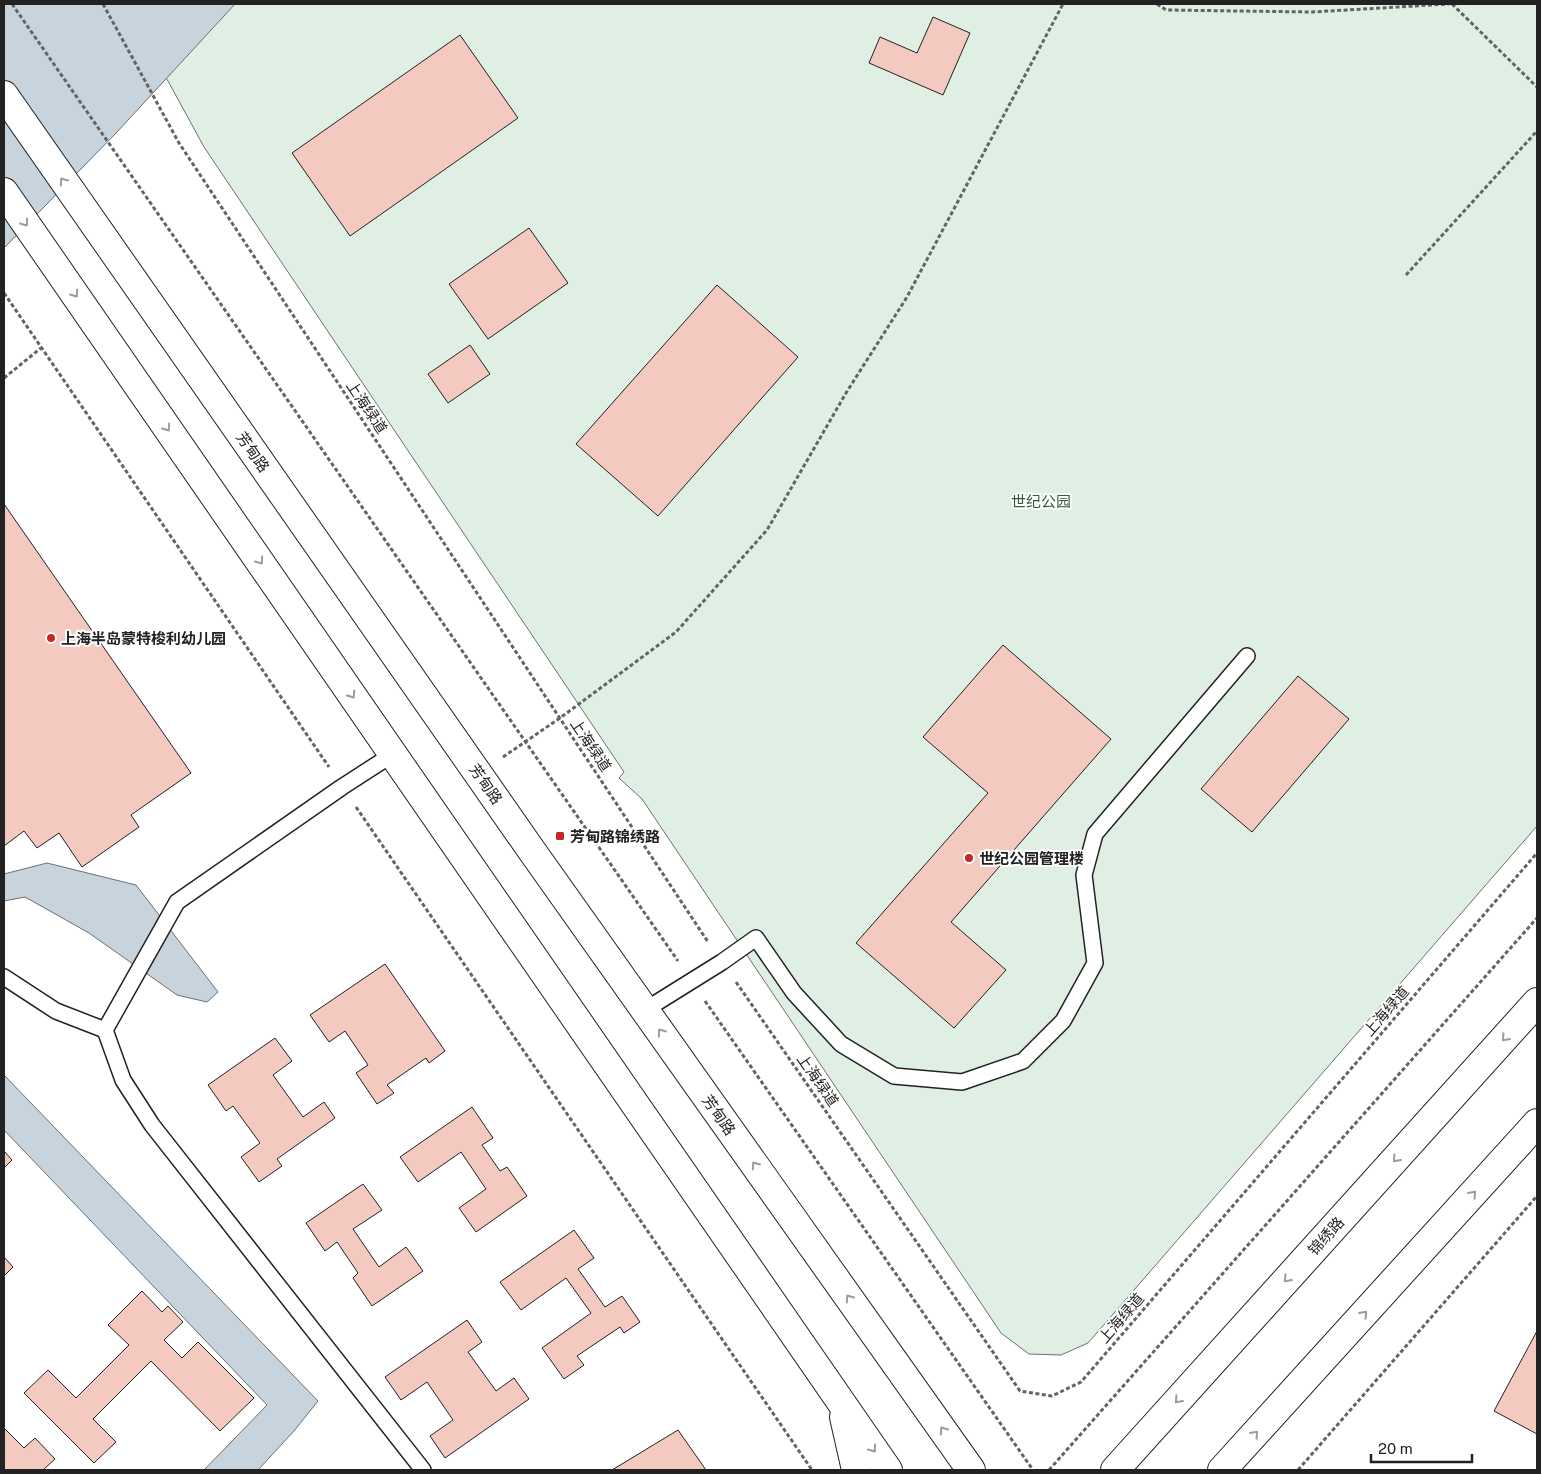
<svg xmlns="http://www.w3.org/2000/svg" width="1541" height="1474" viewBox="0 0 1541 1474" font-family="'Public Sans','Noto Sans SC',sans-serif">
  <rect width="100%" height="100%" fill="#fff"/>
  <polygon fill="#e0efe3" stroke="#6f6f6f" points="126,4 1537,4 1537,826 1088,1343 1061,1355 1029,1354 1001,1333 642,799 619,778 624,772 204,147"/>
  <g fill="#c7d3dd" stroke="#6f6f6f">
    <polygon points="4,4 235,4 118,131 4,248"/>
    <polygon points="47,863 136,885 218,992 207,1002 177,995 89,933 25,897 4,901 4,874"/>
    <polygon points="4,1075 318,1401 294,1431 258,1470 204,1470 267,1405 4,1130"/>
  </g>
  <g fill="#f3c9c0" stroke="#222">
    <polygon points="933,17 970,33 943,95 869,63 880,37 917,53"/>
    <polygon points="460,35 518,118 350,236 292,153"/>
    <polygon points="529,228 568,283 488,339 449,284"/>
    <polygon points="717,285 798,357 658,516 576,444"/>
    <polygon points="470,345 490,374 448,403 428,374"/>
    <polygon points="4,504 191,773 131,815 139,827 82,867 59,833 37,848 24,831 4,846"/>
    <polygon points="1003,645 1111,739 951,922 1006,970 954,1028 856,943 988,793 923,737"/>
    <polygon points="1298,676 1349,719 1252,832 1201,789"/>
    <polygon points="385,964 445,1051 429,1063 426,1058 387,1085 394,1093 377,1104 356,1073 368,1065 345,1031 329,1042 310,1015"/>
    <polygon points="275,1038 292,1061 273,1075 303,1117 324,1102 335,1118 277,1159 282,1166 259,1182 241,1157 260,1143 233,1106 226,1111 208,1085"/>
    <polygon points="472,1107 493,1138 482,1145 500,1171 507,1167 527,1196 476,1232 459,1208 486,1189 461,1152 418,1182 400,1157"/>
    <polygon points="4,1151 12,1160 4,1168"/>
    <polygon points="363,1184 382,1210 353,1229 379,1267 406,1247 423,1271 372,1306 353,1278 358,1273 337,1242 325,1251 306,1223"/>
    <polygon points="574,1230 594,1258 578,1269 605,1307 622,1296 640,1322 624,1333 620,1327 577,1356 584,1365 564,1379 542,1348 591,1313 566,1278 521,1310 500,1282"/>
    <polygon points="4,1257 13,1267 4,1276"/>
    <polygon points="142,1291 162,1312 168,1306 183,1322 164,1340 182,1358 198,1342 254,1398 220,1431 151,1361 93,1419 116,1442 94,1463 24,1393 48,1370 76,1398 129,1345 108,1325"/>
    <polygon points="467,1320 482,1342 468,1352 496,1391 514,1378 529,1399 445,1458 430,1436 453,1420 427,1382 401,1400 385,1377"/>
    <polygon points="1537,1331 1537,1434 1494,1411"/>
    <polygon points="4,1428 24,1448 35,1438 55,1459 43,1470 4,1470"/>
    <polygon points="678,1430 706,1470 612,1470"/>
  </g>
  <g fill="none" stroke-linecap="round" stroke-linejoin="round">
    <defs>
      <g id="service">
        <polyline points="4,977 56,1011 105,1030 123,1080 152,1125 423,1470"/>
        <polyline points="645,1010 722,962 756,938 794,993 841,1044 894,1076 962,1082 1023,1061 1063,1021 1095,963 1084,875 1095,834 1247,656"/>
        <polyline points="105,1030 177,902 342,787 393,754"/>
      </g>
      <g id="secondary">
        <polyline points="4,95 532,851 971,1470"/>
        <polyline points="4,192 888,1470"/>
        <polyline points="844,1417 856,1470"/>
        <polyline points="1115,1470 1537,1002"/>
        <polyline points="1222,1470 1537,1123"/>
      </g>
    </defs>
    <use href="#service" stroke="#222" stroke-width="18"/>
    <use href="#secondary" stroke="#222" stroke-width="30"/>
    <g stroke="#646464" stroke-width="3" stroke-dasharray="4 2.5" stroke-linecap="butt">
      <polyline points="12,4 678,961"/>
      <polyline points="103,4 179,143 708,942"/>
      <polyline points="1157,4 1166,10 1312,12 1449,4"/>
      <polyline points="1452,4 1537,87"/>
      <polyline points="1406,275 1537,131"/>
      <polyline points="4,293 329,767"/>
      <polyline points="4,378 41,348"/>
      <polyline points="503,757 560,718 676,632 767,530 846,393 907,297 1063,4"/>
      <polyline points="356,807 812,1470"/>
      <polyline points="736,982 1020,1391 1052,1396 1081,1382 1537,853"/>
      <polyline points="705,1001 1033,1470"/>
      <polyline points="1049,1470 1537,918"/>
      <polyline points="1298,1470 1537,1196"/>
    </g>
    <use href="#service" stroke="#fff" stroke-width="15"/>
    <use href="#secondary" stroke="#fff" stroke-width="28"/>
  </g>
  <defs><path id="oneway-chevron" d="M-2-3.5L2.5 0L-2 3.5" fill="none" stroke-width="1.6" stroke-linecap="round" stroke-linejoin="round" transform="scale(1.25)"/></defs>
  <g stroke="#9c9c9c">
    <use href="#oneway-chevron" transform="translate(63 181) rotate(-125)"/>
    <use href="#oneway-chevron" transform="translate(25 223) rotate(55)"/>
    <use href="#oneway-chevron" transform="translate(75 294) rotate(55)"/>
    <use href="#oneway-chevron" transform="translate(167 428) rotate(55)"/>
    <use href="#oneway-chevron" transform="translate(260 561) rotate(55)"/>
    <use href="#oneway-chevron" transform="translate(352 695) rotate(55)"/>
    <use href="#oneway-chevron" transform="translate(661 1032) rotate(-125)"/>
    <use href="#oneway-chevron" transform="translate(1505 1038) rotate(132)"/>
    <use href="#oneway-chevron" transform="translate(1396 1159) rotate(132)"/>
    <use href="#oneway-chevron" transform="translate(755 1165) rotate(-125)"/>
    <use href="#oneway-chevron" transform="translate(1473 1194) rotate(-48)"/>
    <use href="#oneway-chevron" transform="translate(1287 1279) rotate(132)"/>
    <use href="#oneway-chevron" transform="translate(849 1298) rotate(-125)"/>
    <use href="#oneway-chevron" transform="translate(1364 1314) rotate(-48)"/>
    <use href="#oneway-chevron" transform="translate(1178 1400) rotate(132)"/>
    <use href="#oneway-chevron" transform="translate(943 1430) rotate(-125)"/>
    <use href="#oneway-chevron" transform="translate(1255 1434) rotate(-48)"/>
    <use href="#oneway-chevron" transform="translate(873 1449) rotate(55)"/>
  </g>
  <g fill="#c62828" stroke="#fff" stroke-width="2">
    <circle cx="51" cy="638" r="5"/>
    <rect x="555" y="831" width="10" height="10" rx="2.5"/>
    <circle cx="969" cy="858" r="5"/>
  </g>
  <g text-anchor="middle" dominant-baseline="central" stroke-width="4" stroke-linejoin="round" paint-order="stroke">
    <g font-size="15" fill="#222" stroke="#fff">
      <text transform="translate(367 407) rotate(56)">上海绿道</text>
      <text transform="translate(253 452) rotate(55)">芳甸路</text>
      <text transform="translate(591 745) rotate(56)">上海绿道</text>
      <text transform="translate(486 784) rotate(55)">芳甸路</text>
      <text transform="translate(1386 1011) rotate(-49)">上海绿道</text>
      <text transform="translate(818 1080) rotate(55)">上海绿道</text>
      <text transform="translate(719 1115) rotate(55)">芳甸路</text>
      <text transform="translate(1326 1236) rotate(-48)">锦绣路</text>
      <text transform="translate(1121 1318) rotate(-49)">上海绿道</text>
    </g>
    <g font-size="15" fill="#2f5e38" stroke="#fff">
      <text x="1041" y="501">世纪公园</text>
    </g>
    <g font-size="15" font-weight="bold" fill="#222" stroke="#fff" text-anchor="start">
      <text x="61" y="638">上海半岛蒙特梭利幼儿园</text>
      <text x="570" y="836">芳甸路锦绣路</text>
      <text x="979" y="858">世纪公园管理楼</text>
    </g>
  </g>
  <rect width="1541" height="1474" fill="none" stroke="#222222" stroke-width="10"/>
  <path d="M1371 1454v8h101v-8" fill="none" stroke="#222222" stroke-width="2.5"/>
  <text x="1378" y="1454" font-size="15" fill="#222222" stroke="#ffffff" stroke-width="4" paint-order="stroke">20 m</text>
</svg>
